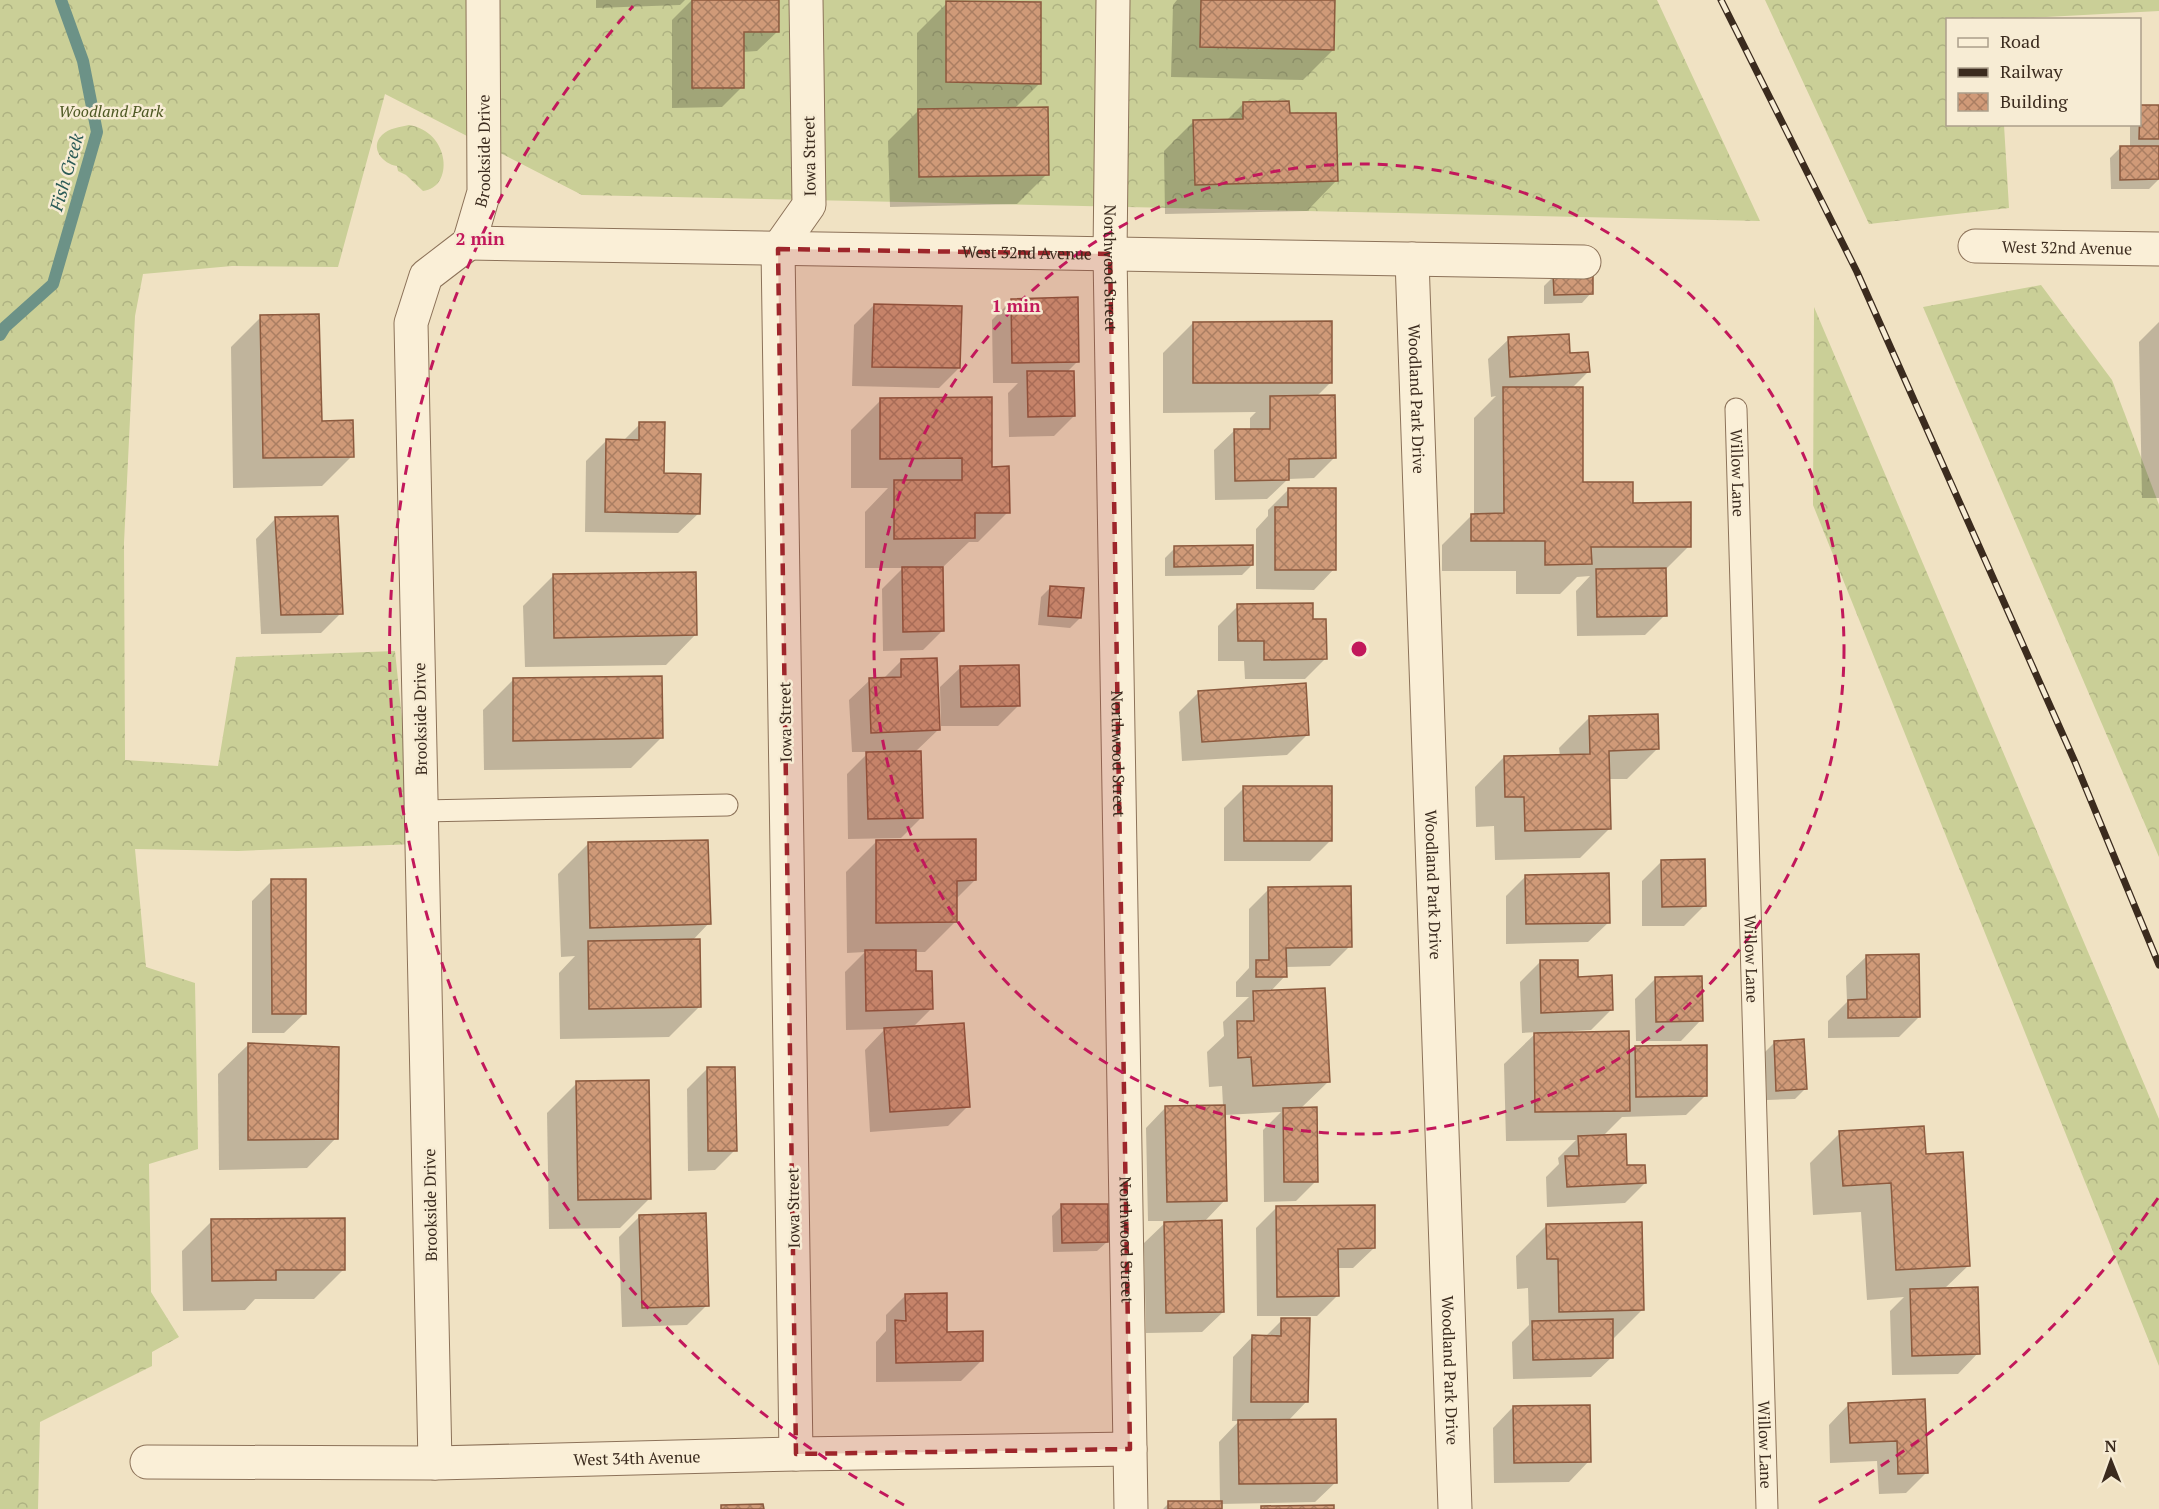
<svg xmlns="http://www.w3.org/2000/svg" width="2159" height="1509" viewBox="0 0 2159 1509" font-family="'PT Serif',serif">
  <defs>
    <pattern id="forest-crowns" width="20" height="18" patternUnits="userSpaceOnUse" patternTransform="scale(1.5)"><rect width="20" height="18" fill="#cacf97"/><path d="M2 6a3 3 0 1 1 6 0M12 15a3 3 0 1 1 6 0" fill="none" stroke="#aeb282"/></pattern>
    <pattern id="building-cross-hatch" width="8" height="8" patternUnits="userSpaceOnUse" patternTransform="scale(1.5)"><rect width="8" height="8" fill="#d09a78"/><path d="M0 0l8 8M0 8l8-8" fill="none" stroke="#aa7e62"/></pattern>
  </defs>
  <rect width="100%" height="100%" fill="#f0e2c3"/>
  <g fill="url(#forest-crowns)">
    <polygon points="0,0 1657,0 1760,221 582,195 385,94 338,267 232,266 143,274 135,316 124,543 125,754 125,760 218,766 236,657 395,651 415,844 238,851 135,849 146,967 195,983 198,1149 149,1164 151,1292 179,1337 152,1352 152,1366 40,1422 38,1509 0,1509"/>
    <polygon points="1765,0 2159,0 2159,11 2007,19 1948,20 1948,124 2004,125 2009,208 1869,224"/>
    <path d="M409 125C451 132 454 188 423 191L406 175 398 171 397 166C383 164 369 148 382 135 389 128 400 127 409 125Z"/>
    <polygon points="2041,285 2112,380 2159,505 2159,857 1923,307"/>
    <polygon points="1814,307 2159,1119 2159,1366 1813,505"/>
  </g>
  <g fill="#0003">
    <polygon points="596,0 685,0 680,5 596,8"/>
    <polygon points="692,0 778,0 778,31 757,51 742,52 742,87 722,107 672,108 672,20"/>
    <polygon points="1177,0 1333,0 1333,50 1303,80 1171,77 1173,5"/>
    <polygon points="947,3 1040,83 1014,109 1047,174 1017,204 890,207 888,141 917,112 917,33"/>
    <polygon points="1243,104 1288,115 1336,181 1307,211 1165,214 1164,151 1194,121 1226,121"/>
    <polygon points="2159,106 2159,179 2149,189 2111,189 2110,158 2120,148 2130,148 2130,124 2140,124 2140,107"/>
    <polygon points="1554,276 1591,293 1582,303 1544,304 1544,286"/>
    <polygon points="1012,300 1077,362 1067,372 1074,416 1054,436 1009,437 1008,393 1018,383 993,383 992,320"/>
    <polygon points="874,305 959,368 939,388 852,386 854,325"/>
    <polygon points="261,317 320,422 352,456 322,486 233,488 231,347"/>
    <polygon points="2159,322 2159,498 2142,498 2139,342"/>
    <polygon points="1193,323 1331,382 1316,397 1334,458 1314,478 1288,479 1267,499 1215,500 1214,450 1235,430 1250,430 1250,418 1256,412 1163,413 1163,353"/>
    <polygon points="1509,339 1569,355 1588,372 1572,388 1582,483 1632,504 1689,546 1664,571 1665,615 1645,635 1577,636 1576,591 1590,576 1577,577 1560,594 1516,594 1516,571 1442,571 1442,545 1472,515 1474,515 1474,418 1496,396 1491,397 1488,359"/>
    <polygon points="881,400 991,468 1008,512 978,542 969,542 942,568 943,630 923,650 883,651 882,589 903,568 865,568 865,512 888,488 851,488 851,430"/>
    <polygon points="640,424 663,474 699,513 678,533 585,532 586,461 606,441 623,441"/>
    <polygon points="1288,490 1334,569 1314,590 1256,589 1256,529 1268,516 1268,510"/>
    <polygon points="276,518 341,613 321,633 261,634 256,539"/>
    <polygon points="1175,548 1252,565 1242,575 1165,576 1165,558"/>
    <polygon points="553,576 695,635 666,665 525,667 523,606"/>
    <polygon points="1051,587 1080,618 1070,628 1038,625 1041,597"/>
    <polygon points="1238,606 1325,659 1305,679 1245,679 1244,661 1218,661 1218,626"/>
    <polygon points="901,661 938,730 915,752 921,818 901,838 848,839 847,774 869,752 852,752 849,700 870,680 883,679"/>
    <polygon points="961,667 1019,705 998,726 941,726 940,687"/>
    <polygon points="513,680 661,738 631,768 484,770 483,710"/>
    <polygon points="1199,692 1307,735 1287,755 1182,761 1179,712"/>
    <polygon points="1589,718 1657,749 1627,779 1609,779 1610,828 1580,858 1495,860 1494,826 1476,827 1475,787 1504,757 1560,756 1559,748"/>
    <polygon points="1244,788 1331,840 1310,861 1224,861 1224,808"/>
    <polygon points="876,842 975,880 955,900 955,922 925,952 915,952 915,973 931,1009 912,1028 968,1106 948,1126 870,1132 865,1050 885,1029 846,1030 845,972 865,952 847,953 846,872"/>
    <polygon points="588,844 709,923 692,941 699,1007 669,1037 560,1039 559,973 575,956 561,957 558,874"/>
    <polygon points="1662,861 1705,905 1684,926 1642,926 1642,881"/>
    <polygon points="1526,876 1609,922 1588,942 1506,944 1506,896"/>
    <polygon points="272,881 305,1013 284,1033 252,1033 252,901"/>
    <polygon points="1269,889 1350,946 1330,966 1285,967 1285,976 1270,992 1328,1082 1300,1109 1316,1181 1296,1201 1264,1202 1263,1130 1281,1112 1224,1115 1225,1200 1204,1222 1223,1312 1202,1332 1146,1333 1144,1243 1167,1221 1148,1221 1146,1128 1166,1107 1223,1106 1222,1086 1209,1087 1207,1052 1224,1036 1223,1022 1249,997 1236,997 1236,982 1249,968 1249,909"/>
    <polygon points="1867,956 1919,1017 1899,1037 1828,1038 1828,1021 1847,1002 1846,976"/>
    <polygon points="1540,962 1577,978 1611,1010 1591,1030 1573,1031 1573,1034 1628,1055 1635,1047 1706,1095 1686,1115 1622,1117 1603,1136 1626,1167 1645,1183 1625,1203 1547,1207 1546,1177 1559,1164 1558,1158 1576,1140 1506,1141 1504,1064 1537,1032 1522,1033 1520,982"/>
    <polygon points="1655,979 1701,1020 1681,1041 1636,1041 1635,999"/>
    <polygon points="1775,1042 1805,1089 1795,1099 1767,1100 1765,1052"/>
    <polygon points="248,1045 336,1138 307,1168 219,1170 218,1074"/>
    <polygon points="707,1069 735,1150 715,1170 688,1171 687,1089"/>
    <polygon points="577,1083 650,1198 620,1228 549,1229 547,1113"/>
    <polygon points="1840,1133 1924,1156 1969,1265 1944,1289 1978,1353 1958,1374 1892,1375 1890,1311 1904,1297 1867,1300 1861,1212 1813,1215 1810,1163"/>
    <polygon points="1062,1206 1107,1242 1097,1251 1053,1252 1052,1216"/>
    <polygon points="1276,1208 1374,1248 1353,1268 1337,1268 1337,1296 1317,1316 1257,1316 1256,1228"/>
    <polygon points="639,1217 707,1305 687,1325 622,1327 619,1237"/>
    <polygon points="212,1221 344,1269 314,1299 255,1299 245,1310 183,1311 182,1251"/>
    <polygon points="1546,1226 1643,1309 1613,1339 1612,1357 1591,1377 1513,1379 1512,1342 1529,1325 1528,1288 1517,1289 1516,1256"/>
    <polygon points="906,1295 945,1334 981,1361 961,1381 876,1382 876,1342 886,1331 886,1315"/>
    <polygon points="1282,1320 1307,1401 1288,1421 1336,1482 1315,1502 1221,1504 1221,1509 1163,1509 1169,1503 1220,1502 1219,1442 1239,1421 1232,1421 1233,1357 1253,1336 1265,1337"/>
    <polygon points="1924,1401 1927,1472 1906,1493 1879,1494 1877,1461 1830,1463 1829,1425 1849,1404"/>
    <polygon points="1513,1407 1589,1461 1569,1482 1494,1483 1493,1428"/>
  </g>
  <g fill="none" stroke-linecap="round" stroke-linejoin="round">
    <polyline stroke="#6c9287" stroke-width="12" points="0,335 5,327 53,284 97,132 83,61 61,0"/>
  </g>
  <g fill="url(#building-cross-hatch)" stroke="#8c5a3e" stroke-width="1.5">
    <polygon points="692,0 779,0 779,32 744,32 744,88 692,88"/>
    <polygon points="1201,0 1335,0 1334,50 1200,47"/>
    <polygon points="946,1 1041,2 1041,84 946,82"/>
    <polygon points="1289,101 1290,113 1336,113 1338,181 1195,185 1193,120 1243,119 1243,102"/>
    <polygon points="2140,105 2159,105 2159,139 2139,139"/>
    <polygon points="1048,107 1049,175 919,177 918,109"/>
    <polygon points="2120,146 2159,146 2159,179 2120,180"/>
    <polygon points="1553,274 1593,274 1593,294 1554,295"/>
    <polygon points="1078,297 1079,362 1012,363 1011,299"/>
    <polygon points="874,304 962,306 960,368 872,367"/>
    <polygon points="319,314 322,421 353,420 354,457 263,458 260,315"/>
    <polygon points="1332,321 1332,383 1193,383 1193,322"/>
    <polygon points="1569,334 1570,353 1588,352 1590,372 1510,377 1508,337"/>
    <polygon points="1027,371 1074,371 1075,416 1028,417"/>
    <polygon points="1503,387 1583,387 1583,482 1633,482 1633,503 1691,502 1691,547 1591,547 1592,564 1545,565 1545,541 1471,541 1471,514 1504,513"/>
    <polygon points="1335,395 1336,458 1289,459 1289,480 1235,481 1234,429 1270,429 1270,396"/>
    <polygon points="992,397 992,467 1009,466 1010,513 975,513 975,538 894,539 894,480 962,480 962,458 880,459 880,398"/>
    <polygon points="639,422 665,422 664,473 701,474 700,514 605,512 606,439 639,440"/>
    <polygon points="1288,488 1336,488 1336,570 1275,570 1275,507 1288,507"/>
    <polygon points="338,516 343,614 281,615 275,517"/>
    <polygon points="1253,545 1253,565 1174,567 1174,546"/>
    <polygon points="902,567 943,567 944,631 903,632"/>
    <polygon points="1666,568 1667,616 1597,617 1596,569"/>
    <polygon points="696,572 697,635 554,638 553,574"/>
    <polygon points="1050,586 1084,588 1081,618 1048,616"/>
    <polygon points="1313,603 1313,619 1326,619 1327,659 1264,660 1264,641 1238,641 1237,604"/>
    <polygon points="937,658 940,730 871,733 869,678 901,677 901,659"/>
    <polygon points="1019,665 1020,706 961,707 960,666"/>
    <polygon points="662,676 663,738 513,741 513,678"/>
    <polygon points="1306,683 1309,735 1202,742 1198,691"/>
    <polygon points="1658,714 1659,749 1609,751 1611,829 1525,831 1524,797 1505,797 1504,756 1590,754 1589,716"/>
    <polygon points="921,751 923,818 868,819 866,752"/>
    <polygon points="1243,786 1332,786 1332,841 1244,841"/>
    <polygon points="976,839 976,880 957,881 957,922 876,923 876,840"/>
    <polygon points="708,840 711,924 590,928 588,842"/>
    <polygon points="1705,859 1706,906 1662,907 1661,860"/>
    <polygon points="1609,873 1610,923 1526,924 1525,875"/>
    <polygon points="271,879 306,879 306,1014 272,1014"/>
    <polygon points="1351,886 1352,947 1286,948 1287,977 1256,977 1256,960 1269,960 1268,887"/>
    <polygon points="700,939 701,1007 589,1009 588,941"/>
    <polygon points="865,950 916,950 916,971 932,971 933,1009 866,1011"/>
    <polygon points="1919,954 1920,1017 1848,1018 1848,1000 1867,999 1866,955"/>
    <polygon points="1540,960 1578,960 1578,977 1612,975 1613,1010 1541,1013"/>
    <polygon points="1702,976 1703,1021 1656,1022 1655,977"/>
    <polygon points="1325,988 1330,1082 1253,1086 1251,1057 1238,1058 1237,1021 1254,1021 1253,991"/>
    <polygon points="964,1023 970,1107 890,1112 884,1028"/>
    <polygon points="1629,1031 1630,1111 1535,1112 1534,1033"/>
    <polygon points="1804,1039 1807,1089 1776,1091 1774,1041"/>
    <polygon points="248,1043 339,1047 338,1139 248,1140"/>
    <polygon points="1707,1045 1707,1096 1636,1097 1635,1046"/>
    <polygon points="707,1067 735,1067 737,1151 708,1151"/>
    <polygon points="649,1080 651,1199 578,1200 576,1081"/>
    <polygon points="1225,1105 1227,1201 1167,1202 1165,1106"/>
    <polygon points="1317,1107 1318,1182 1284,1182 1283,1108"/>
    <polygon points="1924,1126 1926,1154 1963,1152 1970,1266 1896,1270 1891,1183 1843,1186 1839,1131"/>
    <polygon points="1626,1134 1627,1165 1645,1165 1646,1183 1567,1187 1565,1156 1579,1156 1578,1136"/>
    <polygon points="1061,1204 1108,1204 1108,1242 1062,1243"/>
    <polygon points="1375,1205 1375,1248 1338,1249 1339,1296 1277,1297 1276,1206"/>
    <polygon points="706,1213 709,1306 642,1308 639,1215"/>
    <polygon points="345,1218 345,1270 276,1270 276,1280 212,1281 211,1219"/>
    <polygon points="1222,1220 1224,1312 1166,1313 1164,1222"/>
    <polygon points="1642,1222 1644,1310 1559,1312 1558,1259 1547,1259 1546,1224"/>
    <polygon points="1978,1287 1980,1354 1912,1356 1910,1289"/>
    <polygon points="947,1293 947,1332 983,1331 983,1361 896,1363 895,1320 906,1321 905,1294"/>
    <polygon points="1281,1318 1310,1318 1308,1402 1251,1402 1252,1335 1281,1336"/>
    <polygon points="1613,1319 1613,1358 1533,1360 1532,1321"/>
    <polygon points="1925,1399 1928,1473 1898,1474 1897,1441 1850,1443 1848,1403"/>
    <polygon points="1590,1405 1591,1462 1514,1463 1513,1406"/>
    <polygon points="1336,1419 1337,1483 1239,1484 1238,1420"/>
    <rect x="1168" y="1501" width="54" height="8"/>
    <polygon points="763,1504 764,1509 721,1509 721,1505"/>
    <polygon points="1334,1505 1334,1509 1261,1509 1261,1506"/>
  </g>
  <g fill="none" stroke-linecap="round" stroke-linejoin="round">
    <defs>
      <g id="lane">
        <path id="s1" d="M1736 409 1767 1509"/>
        <polyline points="422,811 727,805"/>
      </g>
      <g id="street">
        <path id="s2" d="M1113 0 1110 254 1131 1509"/>
        <path id="s3" d="M469 243 1584 262"/>
        <path id="s4" d="M1975 246 2159 249"/>
        <path id="s5" d="M1412 259 1455 1509"/>
        <polyline points="796,1454 778,249 809,205 806,0"/>
        <path id="s6" d="M147 1462 435 1463 796 1454 1130 1449"/>
        <path id="s7" d="M435 1463 411 323 426 276 469 243 484 192 483 0"/>
      </g>
    </defs>
    <use href="#lane" stroke="#8c7259" stroke-width="23"/>
    <use href="#street" stroke="#8c7259" stroke-width="35"/>
    <use href="#lane" stroke="#faefd7" stroke-width="21"/>
    <use href="#street" stroke="#faefd7" stroke-width="33"/>
    <defs>
      <polyline id="rail" points="1721,0 1857,272 2075,762 2159,965"/>
    </defs>
    <use href="#rail" stroke="#3b2b1e" stroke-width="7"/>
    <use href="#rail" stroke="#f7ecd4" stroke-width="4.5" stroke-dasharray="14" stroke-linecap="butt"/>
  </g>
  <path fill="#9e262b" fill-opacity="0.2" stroke="#9e262b" stroke-width="4.5" stroke-dasharray="12 8" stroke-linejoin="round" d="M778 249 1110 254 1130 1449 796 1454Z"/>
  <g fill="none" stroke="#c2185b" stroke-width="3" stroke-dasharray="10 8">
    <circle cx="1359" cy="649" r="485"/>
    <path d="M2158 1198A970 970 0 0 1 1814 1505M904 1505A970 970 0 0 1 633 6"/>
  </g>
  <g text-anchor="middle" dominant-baseline="central" stroke-width="5" stroke-linejoin="round" paint-order="stroke">
    <g font-size="16" font-style="italic" fill="#4d5823" stroke="#f7ecd4">
      <text x="111" y="111">Woodland Park</text>
    </g>
    <g font-size="16" fill="#3b2b1e" stroke="#f7ecd4">
      <text stroke="none"><textPath href="#s7" startOffset="1338">Brookside Drive</textPath></text>
      <text transform="translate(809 156) rotate(-91)">Iowa Street</text>
      <text stroke="none"><textPath href="#s4" startOffset="92">West 32nd Avenue</textPath></text>
      <text stroke="none"><textPath href="#s3" startOffset="558">West 32nd Avenue</textPath></text>
      <text stroke="none"><textPath href="#s2" startOffset="268">Northwood Street</textPath></text>
      <text stroke="none"><textPath href="#s5" startOffset="140">Woodland Park Drive</textPath></text>
      <text stroke="none"><textPath href="#s1" startOffset="64">Willow Lane</textPath></text>
      <text transform="translate(420 719) rotate(-91)">Brookside Drive</text>
      <text transform="translate(785 722) rotate(-91)">Iowa Street</text>
      <text stroke="none"><textPath href="#s2" startOffset="754">Northwood Street</textPath></text>
      <text stroke="none"><textPath href="#s5" startOffset="626">Woodland Park Drive</textPath></text>
      <text stroke="none"><textPath href="#s1" startOffset="550">Willow Lane</textPath></text>
      <text transform="translate(430 1205) rotate(-91)">Brookside Drive</text>
      <text transform="translate(793 1208) rotate(-91)">Iowa Street</text>
      <text stroke="none"><textPath href="#s2" startOffset="1240">Northwood Street</textPath></text>
      <text stroke="none"><textPath href="#s5" startOffset="1112">Woodland Park Drive</textPath></text>
      <text stroke="none"><textPath href="#s1" startOffset="1036">Willow Lane</textPath></text>
      <text stroke="none"><textPath href="#s6" startOffset="490">West 34th Avenue</textPath></text>
    </g>
    <g font-size="18" font-style="italic" fill="#2c5b57" stroke="#f7ecd4">
      <text transform="translate(66 172) rotate(-74)">Fish Creek</text>
    </g>
  </g>
  <circle cx="1359" cy="649" r="9" fill="#c2185b" stroke="#f7ecd4" stroke-width="3"/>
  <g font-size="18" text-anchor="middle" font-weight="bold" fill="#c2185b" stroke="#f7ecd4" stroke-width="5" stroke-linejoin="round" paint-order="stroke">
    <text x="480" y="245">2 min</text>
    <text x="1016" y="312">1 min</text>
  </g>
  <rect x="1946" y="18" width="195" height="108" fill="#f7ecd4" stroke="#ac9f8b" stroke-width="1.5"/>
  <rect x="1958" y="38" width="30" height="9" fill="#faefd7" stroke="#ac9f8b" stroke-width="1.5"/>
  <text x="2000" y="48" font-size="18" fill="#3b2b1e">Road</text>
  <rect x="1958" y="68" width="30" height="9" fill="#3b2b1e" stroke="#ac9f8b" stroke-width="1.5"/>
  <text x="2000" y="78" font-size="18" fill="#3b2b1e">Railway</text>
  <rect x="1958" y="93" width="30" height="18" fill="url(#building-cross-hatch)" stroke="#ac9f8b" stroke-width="1.5"/>
  <text x="2000" y="108" font-size="18" fill="#3b2b1e">Building</text>
  <g transform="translate(2111 1461) rotate(359)" stroke="#f7ecd4" stroke-width="4.5" paint-order="stroke">
  <path d="M0-4.5L10 22L0 15L-10 22Z" fill="#3b2b1e"/>
  <text y="-9" font-size="16" font-weight="bold" text-anchor="middle" fill="#3b2b1e">N</text>
  </g>
</svg>
